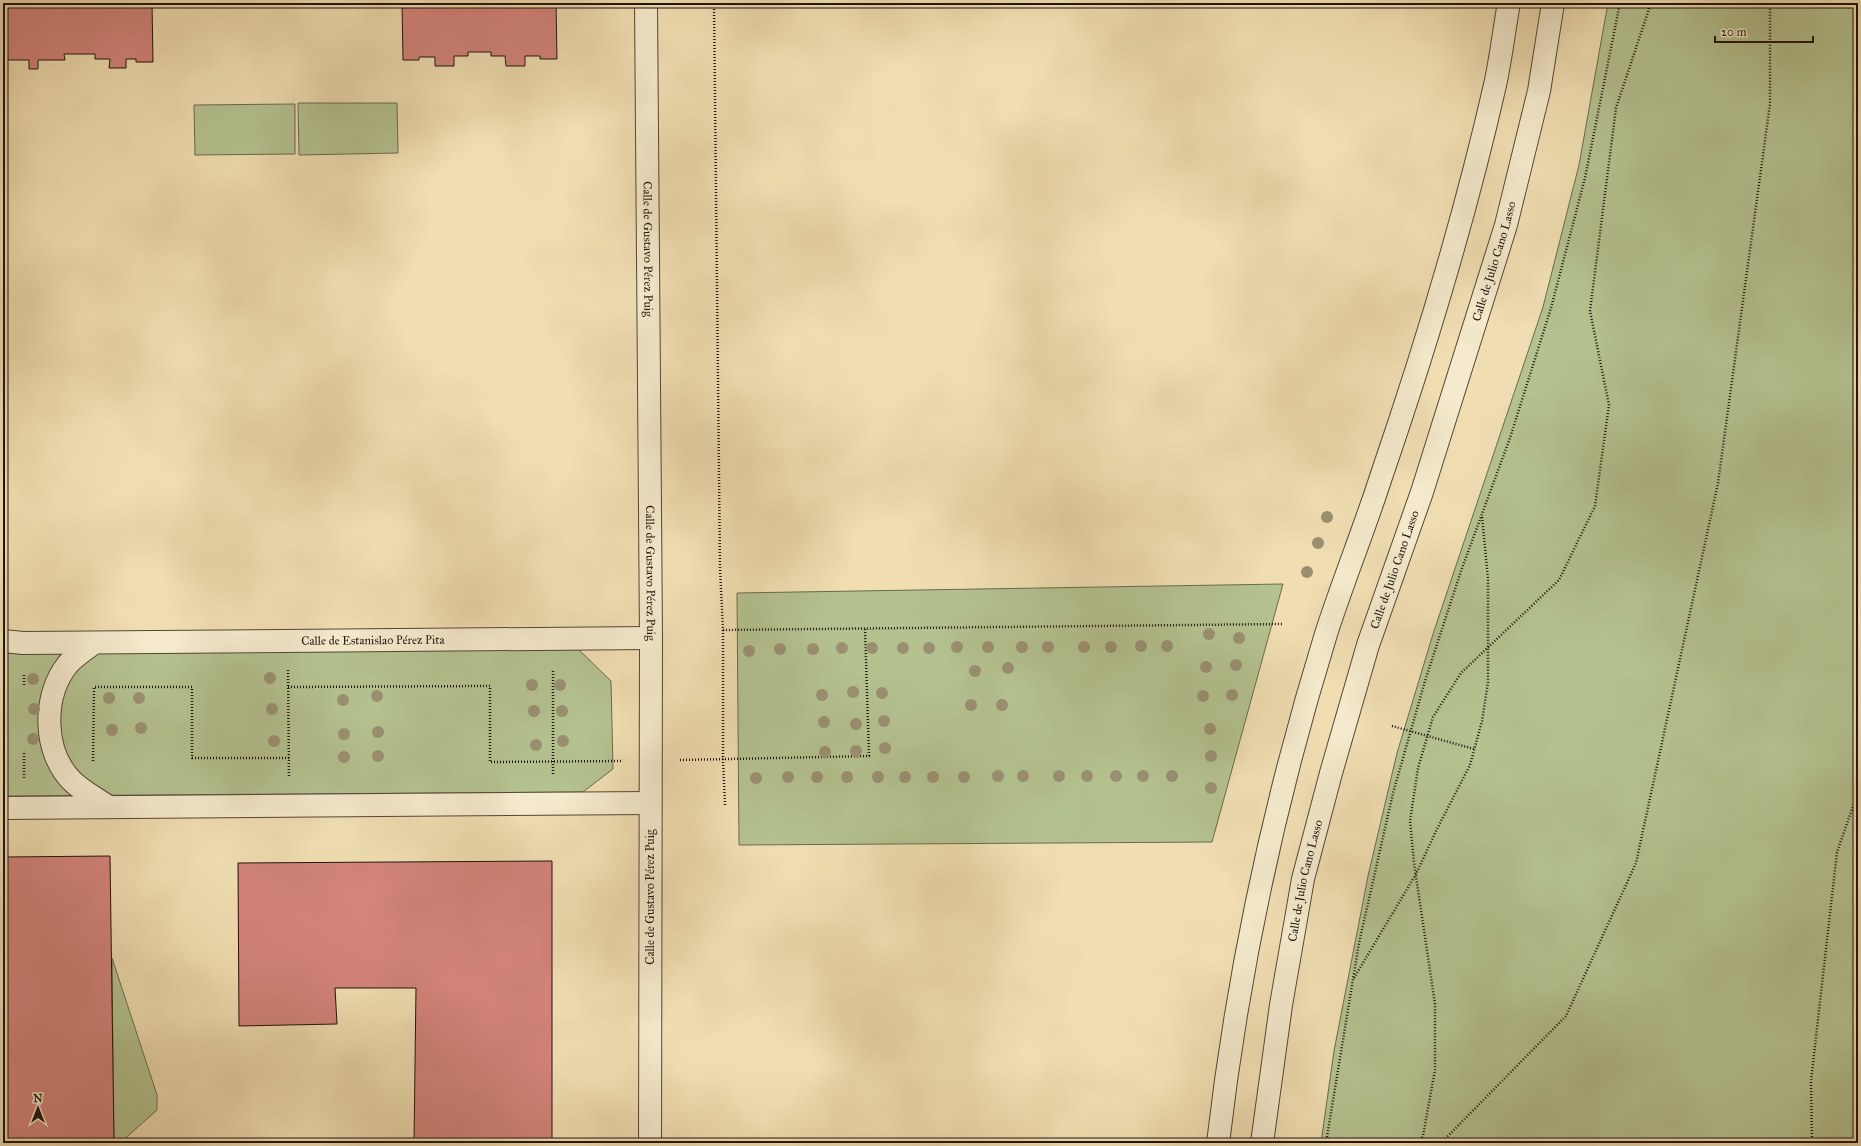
<svg xmlns="http://www.w3.org/2000/svg" width="1861" height="1146" viewBox="0 0 1861 1146" font-family="'IM FELL Great Primer',serif">
  <rect width="100%" height="100%" fill="#f0deb2"/>
  <filter id="stains"><feTurbulence type="fractalNoise" baseFrequency=".005" numOctaves="4"/><feColorMatrix values="0 0 0 0 .2 0 0 0 0 .09 0 0 0 0 .02 0 0 0 .5 -.17"/></filter>
  <radialGradient id="worn" r=".72"><stop offset=".6" stop-color="#630" stop-opacity="0"/><stop offset="1" stop-color="#630" stop-opacity=".3"/></radialGradient>
  <g fill="#b4c290" stroke="#6a6a4f">
    <polygon points="1608,3 1858,3 1858,1143 1321,1143 1334,1051 1368,876 1397,753 1433,634 1543,307 1579,165"/>
    <polygon points="298,103 397,103 398,153 299,155"/>
    <polygon points="295,104 295,154 195,155 194,105"/>
    <polygon points="1283,584 1212,842 739,845 737,593"/>
    <polygon points="577,648 611,681 613,769 583,792 3,796 3,653"/>
    <polygon points="112,958 157,1095 157,1110 120,1143 114,1143"/>
  </g>
  <g fill="#d3847b" stroke="#1f130e">
    <polygon points="3,3 152,3 153,62 136,62 136,59 126,59 126,68 109,68 110,59 95,59 95,54 64,54 65,60 38,60 38,69 29,69 29,60 3,60"/>
    <polygon points="402,3 556,3 557,59 540,59 540,56 525,56 525,66 506,66 505,56 491,56 491,52 468,52 468,56 454,56 454,66 435,66 435,57 419,57 419,60 403,60"/>
    <polygon points="110,856 114,1143 3,1143 3,857"/>
    <polygon points="552,861 552,1143 414,1143 416,988 335,988 337,1024 239,1026 238,863"/>
  </g>
  <g fill="none" stroke-linecap="round" stroke-linejoin="round">
    <defs>
      <g id="minor">
        <path id="s1" d="M646 3 651 638 650 1143"/>
        <path id="s2" d="M3 641 23 643 651 638"/>
        <path d="M94 643C86 649 75 656 68 664 42 696 43 752 72 781 82 791 96 798 107 806"/>
        <polyline points="3,808 650,803"/>
        <path d="M1218 1143C1238 971 1275 799 1326 634 1343 581 1364 530 1381 477 1425 349 1465 217 1495 85 1501 58 1504 30 1509 3"/>
        <path id="s3" d="M1262 1143 1281 1005 1303 879 1331 773 1368 645 1422 492 1506 225 1539 91 1553 3"/>
      </g>
    </defs>
    <use href="#minor" stroke="#534637" stroke-width="24"/>
    <g stroke="#1f130e" stroke-width="2.5" stroke-dasharray="1 2" stroke-linecap="butt">
      <polyline points="714,3 720,568 723,630 1282,624"/>
      <polyline points="723,630 723,759 725,805"/>
      <polyline points="288,670 289,778"/>
      <polyline points="553,671 553,775"/>
      <polyline points="24,675 24,686"/>
      <polyline points="288,687 490,686 490,762 623,761"/>
      <polyline points="1392,726 1474,749"/>
      <polyline points="24,753 24,780"/>
      <polyline points="680,760 869,756 865,628"/>
      <polyline points="93,761 94,687 192,687 192,758 289,758"/>
      <polyline points="1354,978 1416,874 1437,829 1470,765 1482,721 1488,682 1488,579 1482,516"/>
      <polyline points="1326,1143 1359,943 1393,793 1425,681 1461,571 1510,438 1551,308 1585,178 1620,3"/>
      <polyline points="1419,1143 1423,1136 1435,1070 1435,1004 1414,863 1410,821 1418,768 1433,717 1461,673 1559,580 1595,506 1609,405 1590,311 1616,108 1651,3"/>
      <polyline points="1441,1143 1566,1016 1636,863 1718,483 1770,104 1770,3"/>
      <polyline points="1812,1143 1811,1081 1837,852 1858,792"/>
    </g>
    <use href="#minor" stroke="#f5eacd" stroke-width="22"/>
  </g>
  <g fill="#9a9071">
    <circle cx="1327" cy="517" r="6"/>
    <circle cx="1318" cy="543" r="6"/>
    <circle cx="1307" cy="572" r="6"/>
    <circle cx="1209" cy="634" r="6"/>
    <circle cx="1239" cy="638" r="6"/>
    <circle cx="1141" cy="646" r="6"/>
    <circle cx="1167" cy="646" r="6"/>
    <circle cx="957" cy="647" r="6"/>
    <circle cx="988" cy="647" r="6"/>
    <circle cx="1022" cy="647" r="6"/>
    <circle cx="1048" cy="647" r="6"/>
    <circle cx="1084" cy="647" r="6"/>
    <circle cx="1111" cy="647" r="6"/>
    <circle cx="842" cy="648" r="6"/>
    <circle cx="872" cy="648" r="6"/>
    <circle cx="903" cy="648" r="6"/>
    <circle cx="929" cy="648" r="6"/>
    <circle cx="780" cy="649" r="6"/>
    <circle cx="813" cy="649" r="6"/>
    <circle cx="749" cy="651" r="6"/>
    <circle cx="1236" cy="665" r="6"/>
    <circle cx="1206" cy="667" r="6"/>
    <circle cx="1008" cy="668" r="6"/>
    <circle cx="975" cy="671" r="6"/>
    <circle cx="270" cy="678" r="6"/>
    <circle cx="33" cy="679" r="6"/>
    <circle cx="532" cy="685" r="6"/>
    <circle cx="560" cy="685" r="6"/>
    <circle cx="853" cy="692" r="6"/>
    <circle cx="882" cy="693" r="6"/>
    <circle cx="822" cy="695" r="6"/>
    <circle cx="1232" cy="695" r="6"/>
    <circle cx="377" cy="696" r="6"/>
    <circle cx="1203" cy="696" r="6"/>
    <circle cx="109" cy="698" r="6"/>
    <circle cx="139" cy="698" r="6"/>
    <circle cx="343" cy="700" r="6"/>
    <circle cx="971" cy="705" r="6"/>
    <circle cx="1002" cy="705" r="6"/>
    <circle cx="34" cy="709" r="6"/>
    <circle cx="272" cy="709" r="6"/>
    <circle cx="534" cy="711" r="6"/>
    <circle cx="562" cy="711" r="6"/>
    <circle cx="884" cy="721" r="6"/>
    <circle cx="824" cy="722" r="6"/>
    <circle cx="856" cy="724" r="6"/>
    <circle cx="141" cy="728" r="6"/>
    <circle cx="1210" cy="729" r="6"/>
    <circle cx="112" cy="730" r="6"/>
    <circle cx="378" cy="732" r="6"/>
    <circle cx="344" cy="734" r="6"/>
    <circle cx="33" cy="739" r="6"/>
    <circle cx="274" cy="741" r="6"/>
    <circle cx="563" cy="741" r="6"/>
    <circle cx="536" cy="745" r="6"/>
    <circle cx="885" cy="748" r="6"/>
    <circle cx="856" cy="751" r="6"/>
    <circle cx="825" cy="752" r="6"/>
    <circle cx="378" cy="756" r="6"/>
    <circle cx="1211" cy="756" r="6"/>
    <circle cx="344" cy="757" r="6"/>
    <circle cx="998" cy="776" r="6"/>
    <circle cx="1023" cy="776" r="6"/>
    <circle cx="1059" cy="776" r="6"/>
    <circle cx="1087" cy="776" r="6"/>
    <circle cx="1116" cy="776" r="6"/>
    <circle cx="1143" cy="776" r="6"/>
    <circle cx="1172" cy="776" r="6"/>
    <circle cx="788" cy="777" r="6"/>
    <circle cx="817" cy="777" r="6"/>
    <circle cx="847" cy="777" r="6"/>
    <circle cx="878" cy="777" r="6"/>
    <circle cx="905" cy="777" r="6"/>
    <circle cx="933" cy="777" r="6"/>
    <circle cx="964" cy="777" r="6"/>
    <circle cx="756" cy="778" r="6"/>
    <circle cx="1211" cy="788" r="6"/>
  </g>
  <g text-anchor="middle" dominant-baseline="central" stroke-width="3" stroke-linejoin="round" paint-order="stroke">
    <g font-size="12" fill="#1f130e" stroke="#f5eacd">
      <text stroke="none"><textPath href="#s1" startOffset="246">Calle de Gustavo Pérez Puig</textPath></text>
      <text stroke="none"><textPath href="#s3" startOffset="914">Calle de Julio Cano Lasso</textPath></text>
      <text stroke="none"><textPath href="#s3" startOffset="590">Calle de Julio Cano Lasso</textPath></text>
      <text stroke="none"><textPath href="#s1" startOffset="570">Calle de Gustavo Pérez Puig</textPath></text>
      <text stroke="none"><textPath href="#s2" startOffset="370">Calle de Estanislao Pérez Pita</textPath></text>
      <text stroke="none"><textPath href="#s3" startOffset="266">Calle de Julio Cano Lasso</textPath></text>
      <text transform="translate(650 897) rotate(-90)">Calle de Gustavo Pérez Puig</text>
    </g>
  </g>
  <rect width="1861" height="1146" fill="none" stroke="#f0deb2" stroke-width="16"/>
  <rect x="4" y="4" width="1853" height="1138" fill="none" stroke="#1f130e" stroke-width="2"/>
  <rect x="8" y="8" width="1845" height="1130" fill="none" stroke="#1f130e"/>
  <g transform="translate(38 1108)" stroke="#f5eacd" stroke-width="3" paint-order="stroke">
  <path d="M0-3L7 15L0 10L-7 15Z" fill="#1f130e"/>
  <text y="-6" font-size="11" font-weight="bold" text-anchor="middle" fill="#1f130e">N</text>
  </g>
  <path d="M1715 36v6h98v-6" fill="none" stroke="#1f130e" stroke-width="2"/>
  <text x="1721" y="36" font-size="12" fill="#1f130e" stroke="#f5eacd" stroke-width="3" paint-order="stroke">20 m</text>
  <rect width="100%" height="100%" filter="url(#stains)"/>
  <rect width="100%" height="100%" fill="url(#worn)"/>
</svg>
